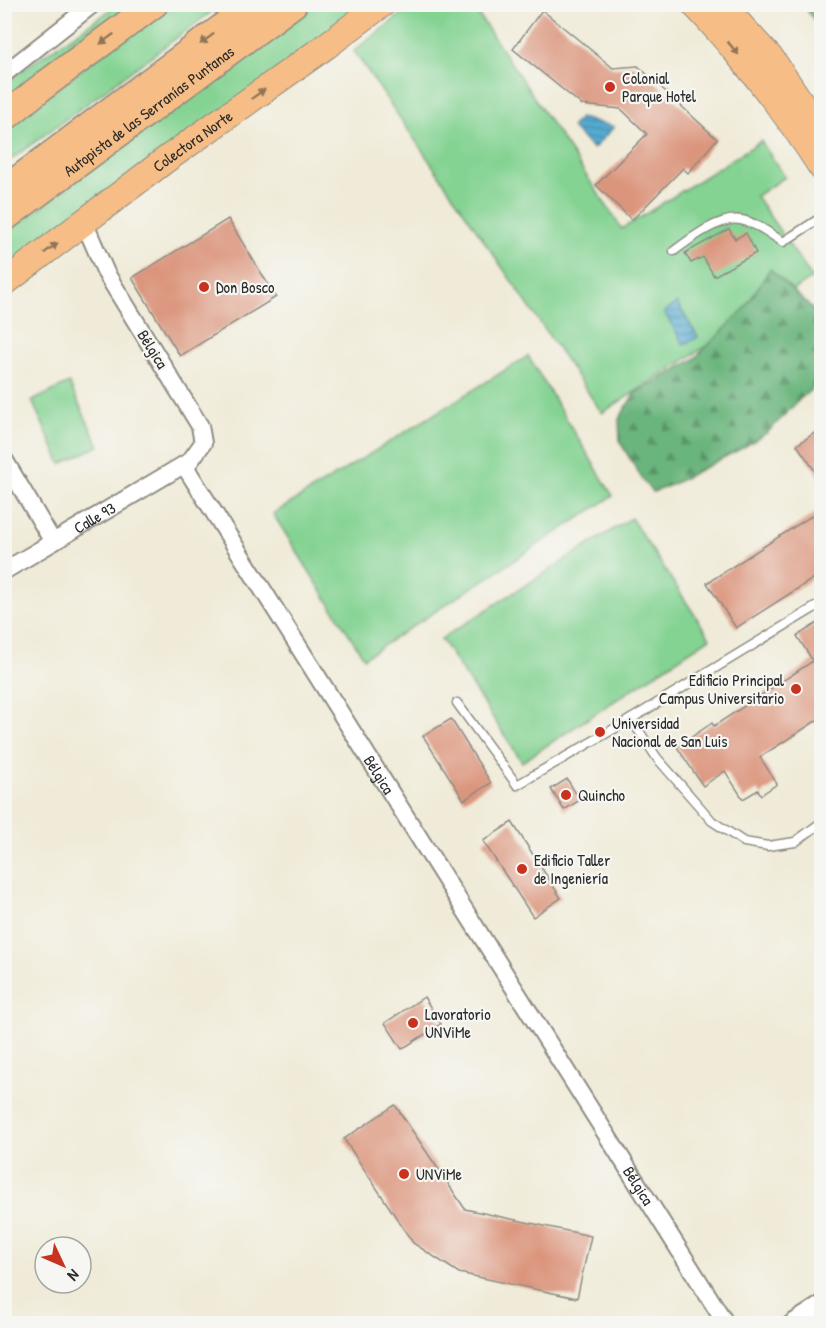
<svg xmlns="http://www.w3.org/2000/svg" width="826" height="1328" viewBox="0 0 826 1328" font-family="'Patrick Hand',sans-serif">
  <defs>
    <pattern id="forest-firs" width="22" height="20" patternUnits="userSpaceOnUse" patternTransform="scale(1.5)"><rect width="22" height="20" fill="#6bb57d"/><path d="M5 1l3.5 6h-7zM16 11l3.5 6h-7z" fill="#589367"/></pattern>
    <pattern id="water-rules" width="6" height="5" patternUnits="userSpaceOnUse" patternTransform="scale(1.5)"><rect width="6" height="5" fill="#54abd1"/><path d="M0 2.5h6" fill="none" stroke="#468baa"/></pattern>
  </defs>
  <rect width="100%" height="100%" fill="#f6f6f2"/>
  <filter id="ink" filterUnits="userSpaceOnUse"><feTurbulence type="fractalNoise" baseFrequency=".0167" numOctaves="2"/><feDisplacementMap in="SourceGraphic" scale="12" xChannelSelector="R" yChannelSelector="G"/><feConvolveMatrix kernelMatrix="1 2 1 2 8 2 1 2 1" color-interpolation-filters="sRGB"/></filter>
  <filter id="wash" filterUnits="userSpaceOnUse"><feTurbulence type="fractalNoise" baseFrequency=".008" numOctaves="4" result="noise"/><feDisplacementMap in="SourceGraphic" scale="24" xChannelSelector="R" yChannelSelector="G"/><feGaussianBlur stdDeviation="1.35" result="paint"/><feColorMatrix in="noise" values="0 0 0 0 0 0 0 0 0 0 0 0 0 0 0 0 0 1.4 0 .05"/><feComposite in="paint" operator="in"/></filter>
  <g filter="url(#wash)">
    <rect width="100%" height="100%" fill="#f0ebd8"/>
    <g fill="#84d393" stroke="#587f5f" stroke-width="1.5">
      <polygon points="114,5 134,5 5,102 5,84 19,72 106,13"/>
      <polygon points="165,5 221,5 5,164 5,129"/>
      <path d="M311 5H372L5 275V234C108 159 208 80 311 5Z"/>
      <polygon points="413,5 472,5 622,229 761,141 785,177 756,196 812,278 602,413 354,51"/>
      <polygon points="528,356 613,496 364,658 273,514"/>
      <polygon points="69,383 99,446 61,464 32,401"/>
      <polygon points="631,518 710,638 522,762 441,639"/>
    </g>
    <g fill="url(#forest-firs)" stroke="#4b7054" stroke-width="1.5">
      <polygon points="803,5 821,5 821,27 820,28"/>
      <polygon points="770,269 821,317 821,381 799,400 768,432 744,447 671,485 653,492 644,482 620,442 619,419 634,394 694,359 743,311"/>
    </g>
    <g fill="url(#water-rules)" stroke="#406b7e" stroke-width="1.5">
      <polygon points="580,118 614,127 593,149 571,127"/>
      <polygon points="677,303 698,337 684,345 664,312"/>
    </g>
    <g id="blocks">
      <g fill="#db957d">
        <polygon points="542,10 613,68 638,66 717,139 688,173 683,168 632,220 596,185 647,134 621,109 582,105 513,49"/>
        <polygon points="228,219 276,297 180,356 132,278"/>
        <polygon points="729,229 735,239 746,233 756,253 714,276 703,257 691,263 685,253"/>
        <polygon points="822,428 822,481 797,445"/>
        <polygon points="822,509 822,573 736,628 707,583"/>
        <polygon points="822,620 822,717 760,757 777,784 761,795 758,790 743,799 725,771 703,786 677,747 712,723 714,726 813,661 797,636"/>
        <polygon points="451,719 491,783 464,800 423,736"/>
        <polygon points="567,779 580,800 564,810 551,789"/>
        <polygon points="512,822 561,898 533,917 483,841"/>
        <polygon points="424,997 441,1024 402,1049 385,1023"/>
        <polygon points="395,1105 465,1209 591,1236 577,1298 459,1273 413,1243 344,1139"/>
      </g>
    </g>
  </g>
  <g filter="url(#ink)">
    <use href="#blocks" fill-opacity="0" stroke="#8e8b82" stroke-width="1.5"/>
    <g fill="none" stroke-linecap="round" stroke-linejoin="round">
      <defs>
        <g id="service">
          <path d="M674 251C690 239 720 216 741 220 757 223 770 234 783 242L822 217"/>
          <polyline points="457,703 517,785 631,719 822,603"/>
          <polyline points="631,719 657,758 712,821 744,842 768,846 795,842 822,822"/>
        </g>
        <g id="minor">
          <polyline points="4,74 93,4"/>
          <polyline points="4,459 53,542"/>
          <path id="s1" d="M184 465 726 1324"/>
          <path id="s2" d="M4 571 190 461 203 443 200 426 106 273 84 222"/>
          <polyline points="791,1324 822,1304"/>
        </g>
        <g id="primary">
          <path d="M694 4C709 19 721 34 734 49 766 87 795 126 822 168"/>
          <polyline points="721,4 773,61 822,134"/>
          <path id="s3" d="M4 283 164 161 326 46 382 4"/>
        </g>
        <g id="trunk">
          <polyline points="4,118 38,90 154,4"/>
          <polyline points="4,190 254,4"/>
          <path id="s4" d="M4 218 293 4"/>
        </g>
      </defs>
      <use href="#service" stroke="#8e8b82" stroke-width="11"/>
      <use href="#minor" stroke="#8e8b82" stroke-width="20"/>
      <use href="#primary" stroke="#8e8b82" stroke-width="28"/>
      <use href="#trunk" stroke="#8e8b82" stroke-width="30"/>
      <use href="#service" stroke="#fff" stroke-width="8"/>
      <use href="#minor" stroke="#fff" stroke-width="16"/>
      <use href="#primary" stroke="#f6be86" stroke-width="26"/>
      <use href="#trunk" stroke="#f6be86" stroke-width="27"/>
    </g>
    <defs><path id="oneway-solid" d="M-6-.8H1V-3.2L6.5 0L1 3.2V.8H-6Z" transform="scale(1.5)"/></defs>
    <g fill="#907458">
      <use href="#oneway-solid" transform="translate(107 39) rotate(144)"/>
      <use href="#oneway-solid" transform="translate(207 39) rotate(143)"/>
      <use href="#oneway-solid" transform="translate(733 48) rotate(50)"/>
      <use href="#oneway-solid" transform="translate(258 94) rotate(-35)"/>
      <use href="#oneway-solid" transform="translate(51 248) rotate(-37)"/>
    </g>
  </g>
  <g fill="#c8321e" stroke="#f6f6f2" stroke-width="2">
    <circle cx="610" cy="87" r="6"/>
    <circle cx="204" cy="287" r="6"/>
    <circle cx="796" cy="689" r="6"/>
    <circle cx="600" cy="732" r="6"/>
    <circle cx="566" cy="795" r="6"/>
    <circle cx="522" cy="869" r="6"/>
    <circle cx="413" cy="1023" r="6"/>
    <circle cx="404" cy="1174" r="6"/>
  </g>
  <g text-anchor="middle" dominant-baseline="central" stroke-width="4.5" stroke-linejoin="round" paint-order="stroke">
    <g font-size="16" fill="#2b2b2b" stroke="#f6f6f2" text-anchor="start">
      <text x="622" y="78">Colonial<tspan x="622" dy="18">Parque Hotel</tspan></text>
      <text x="216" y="287">Don Bosco</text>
      <text x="784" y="680" text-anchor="end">Edificio Principal<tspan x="784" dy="18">Campus Universitario</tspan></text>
      <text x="612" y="723">Universidad<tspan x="612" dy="18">Nacional de San Luis</tspan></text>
      <text x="578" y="795">Quincho</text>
      <text x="534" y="860">Edificio Taller<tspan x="534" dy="18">de Ingeniería</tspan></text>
      <text x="425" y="1014">Lavoratorio<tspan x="425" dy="18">UNViMe</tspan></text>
      <text x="416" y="1174">UNViMe</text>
    </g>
    <g font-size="16" fill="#2b2b2b" stroke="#f6f6f2">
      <text stroke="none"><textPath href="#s4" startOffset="180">Autopista de las Serranías Puntanas</textPath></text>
      <text stroke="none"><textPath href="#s3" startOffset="236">Colectora Norte</textPath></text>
      <text transform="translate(153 349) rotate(58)">Bélgica</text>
      <text stroke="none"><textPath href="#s2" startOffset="105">Calle 93</textPath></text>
      <text stroke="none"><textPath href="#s1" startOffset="366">Bélgica</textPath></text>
      <text stroke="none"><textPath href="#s1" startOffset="852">Bélgica</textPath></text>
    </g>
  </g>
  <rect width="826" height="1328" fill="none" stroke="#f6f6f2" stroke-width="24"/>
  <g transform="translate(63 1265) rotate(134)"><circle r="28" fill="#f6f6f2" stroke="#a5a5a2" stroke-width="1.5"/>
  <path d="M0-4.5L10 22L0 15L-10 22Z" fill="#c8321e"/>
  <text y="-9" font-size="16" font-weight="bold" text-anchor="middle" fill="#2b2b2b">N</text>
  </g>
</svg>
